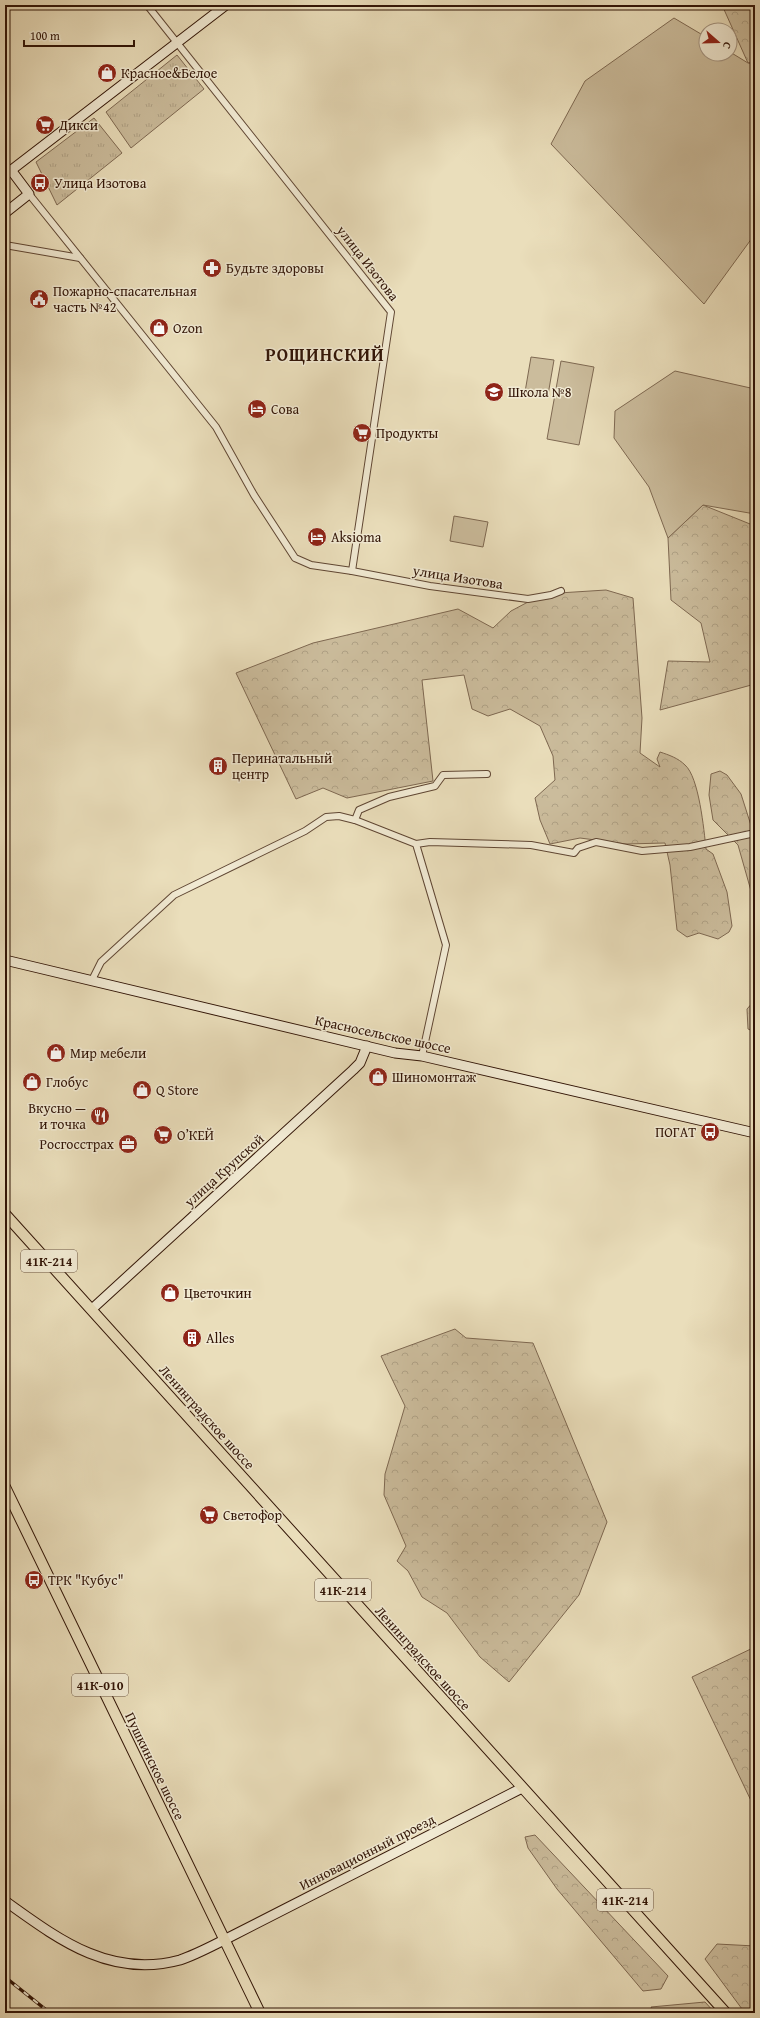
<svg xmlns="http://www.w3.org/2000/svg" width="760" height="2018" viewBox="0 0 760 2018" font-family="'Gentium Book Plus',serif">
  <defs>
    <pattern id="grass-tufts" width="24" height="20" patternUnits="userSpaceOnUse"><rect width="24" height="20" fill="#cbbc9c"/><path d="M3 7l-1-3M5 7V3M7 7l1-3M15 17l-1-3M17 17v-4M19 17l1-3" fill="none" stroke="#afa185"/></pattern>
    <pattern id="forest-crowns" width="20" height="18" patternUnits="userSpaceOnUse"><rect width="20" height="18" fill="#cbbc9c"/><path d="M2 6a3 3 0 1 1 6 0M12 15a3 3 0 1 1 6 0" fill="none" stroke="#afa185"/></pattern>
  </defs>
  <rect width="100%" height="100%" fill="#eadebb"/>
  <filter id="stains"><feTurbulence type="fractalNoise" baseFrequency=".005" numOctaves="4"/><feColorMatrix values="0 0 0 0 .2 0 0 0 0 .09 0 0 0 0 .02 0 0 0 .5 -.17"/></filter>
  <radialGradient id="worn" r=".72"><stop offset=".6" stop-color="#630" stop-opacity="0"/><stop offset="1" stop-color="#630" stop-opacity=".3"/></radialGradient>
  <g fill="url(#grass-tufts)" stroke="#7e6851">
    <polygon points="177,55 204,89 131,148 106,112"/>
    <polygon points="94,118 122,153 57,205 36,162"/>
  </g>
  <g fill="url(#forest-crowns)" stroke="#7e6851">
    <polygon points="722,5 755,5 755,62 748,63"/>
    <polygon points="703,505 755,526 755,684 660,710 668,661 710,662 701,623 671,600 668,538"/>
    <path d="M606 590 633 598 642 718 640 753 660 767 657 759 660 752C669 755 678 758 685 765 699 777 704 830 706 849L713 854 727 892 732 926 729 932 718 939 699 933 687 937 677 930 670 865 665 843 626 844 580 838 550 844 540 820 535 798 555 780 553 756 540 726 510 709 488 716 472 709 464 675 422 680 433 781 347 798 323 788 296 799 236 673 313 643 458 609 493 628 511 611 543 594Z"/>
    <polygon points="720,771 727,775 741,794 755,838 755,905 738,845 713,820 709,795 711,774"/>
    <polygon points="755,1000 755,1032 748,1029 747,1009"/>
    <polygon points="455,1329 466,1338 533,1343 607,1522 579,1595 509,1682 480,1657 447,1613 422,1597 408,1571 397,1561 406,1546 384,1495 385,1474 405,1406 381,1356"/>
    <polygon points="755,1647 755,1809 692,1677"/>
    <polygon points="535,1835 668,1976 661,1989 643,1991 557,1889 528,1848 525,1837"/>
    <polygon points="717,1944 755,1946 755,2013 745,2013 705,1959"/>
    <polygon points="705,2002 715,2013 654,2013 651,2007"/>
  </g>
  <g fill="#cbbc9c" stroke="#7e6851">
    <polygon points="674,18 706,37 706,54 730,54 730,52 748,63 755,64 755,234 704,304 551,144 585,81"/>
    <polygon points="531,357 554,360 548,395 525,392"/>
    <polygon points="561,361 594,367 579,445 547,439"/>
    <polygon points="675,371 755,389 755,514 703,505 668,538 649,487 614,438 615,411"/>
    <polygon points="454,516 488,522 483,547 450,541"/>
  </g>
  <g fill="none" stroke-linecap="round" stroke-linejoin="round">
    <defs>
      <g id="street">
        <polyline points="147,5 391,312 352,571"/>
        <polyline points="29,194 216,427 254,495 295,558 311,565 352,571 430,586 528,599 551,595 561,591"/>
        <polyline points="5,245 80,258"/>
        <polyline points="355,820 359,810 389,797 435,786 443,775 487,774"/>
        <polyline points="416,844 430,842 531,845 574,853 578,848 596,842 642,851 690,847 755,833"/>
        <polyline points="92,980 101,962 174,895 305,831 326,817 339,816 355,820 416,844 446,945 422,1056"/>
      </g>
      <g id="secondary">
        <polyline points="5,175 226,5"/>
        <polyline points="5,213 29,194 11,170"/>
        <polyline points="5,960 395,1053 422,1056 755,1133"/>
        <polyline points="92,1309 353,1070 360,1063 367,1046"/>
        <path d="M5 1901C58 1939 110 1979 180 1960 195 1955 210 1947 224 1940L522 1788"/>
      </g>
      <g id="primary">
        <polyline points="5,1214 726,2013"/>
        <polyline points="5,1487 260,2013"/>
      </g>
    </defs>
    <use href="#street" stroke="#5f4633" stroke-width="8"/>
    <use href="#secondary" stroke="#311406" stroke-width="11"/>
    <use href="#primary" stroke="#311406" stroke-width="12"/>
    <use href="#street" stroke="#f1ead3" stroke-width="6"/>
    <use href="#secondary" stroke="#f1ead3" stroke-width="9"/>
    <use href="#primary" stroke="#eadebb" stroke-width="10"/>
    <defs>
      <polyline id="rail" points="5,1977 50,2013"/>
    </defs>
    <use href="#rail" stroke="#311406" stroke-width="3.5"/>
    <use href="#rail" stroke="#f1ead3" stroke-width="2" stroke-dasharray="6" stroke-linecap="butt"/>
  </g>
  <defs>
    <symbol id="shop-disc" viewBox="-11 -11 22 22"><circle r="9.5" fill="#8f2418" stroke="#f1ead3"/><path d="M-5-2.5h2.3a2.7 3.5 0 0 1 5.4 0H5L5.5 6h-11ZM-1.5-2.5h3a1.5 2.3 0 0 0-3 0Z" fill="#fff"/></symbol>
    <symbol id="supermarket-disc" viewBox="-11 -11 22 22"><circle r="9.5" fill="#8f2418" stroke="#f1ead3"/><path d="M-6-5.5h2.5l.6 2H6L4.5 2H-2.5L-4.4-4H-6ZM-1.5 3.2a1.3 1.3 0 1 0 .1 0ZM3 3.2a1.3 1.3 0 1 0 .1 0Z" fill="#fff"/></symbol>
    <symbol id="bus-disc" viewBox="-11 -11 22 22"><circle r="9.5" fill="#8f2418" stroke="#f1ead3"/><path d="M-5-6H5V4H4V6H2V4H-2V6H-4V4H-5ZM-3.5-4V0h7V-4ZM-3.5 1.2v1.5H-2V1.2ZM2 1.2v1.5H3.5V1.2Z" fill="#fff"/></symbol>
    <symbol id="pharmacy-disc" viewBox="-11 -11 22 22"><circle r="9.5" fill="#8f2418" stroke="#f1ead3"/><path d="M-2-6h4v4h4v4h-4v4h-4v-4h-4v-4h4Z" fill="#fff"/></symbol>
    <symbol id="civic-disc" viewBox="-11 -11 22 22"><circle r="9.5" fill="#8f2418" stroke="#f1ead3"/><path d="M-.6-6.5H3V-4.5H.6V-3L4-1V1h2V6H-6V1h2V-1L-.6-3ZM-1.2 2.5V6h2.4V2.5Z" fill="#fff"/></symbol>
    <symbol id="school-disc" viewBox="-11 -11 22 22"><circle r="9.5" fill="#8f2418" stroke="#f1ead3"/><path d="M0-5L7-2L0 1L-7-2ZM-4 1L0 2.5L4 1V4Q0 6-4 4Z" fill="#fff"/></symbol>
    <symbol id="hotel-disc" viewBox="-11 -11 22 22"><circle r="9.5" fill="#8f2418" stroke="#f1ead3"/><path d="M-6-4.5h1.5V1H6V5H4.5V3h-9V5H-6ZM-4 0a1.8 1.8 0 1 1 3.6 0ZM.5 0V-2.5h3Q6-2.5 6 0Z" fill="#fff"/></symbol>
    <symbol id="building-disc" viewBox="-11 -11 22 22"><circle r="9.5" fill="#8f2418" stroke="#f1ead3"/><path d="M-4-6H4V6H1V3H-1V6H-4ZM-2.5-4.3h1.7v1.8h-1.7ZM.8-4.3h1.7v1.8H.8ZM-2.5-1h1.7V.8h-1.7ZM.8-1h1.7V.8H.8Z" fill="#fff"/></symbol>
    <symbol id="restaurant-disc" viewBox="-11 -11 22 22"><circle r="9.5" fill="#8f2418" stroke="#f1ead3"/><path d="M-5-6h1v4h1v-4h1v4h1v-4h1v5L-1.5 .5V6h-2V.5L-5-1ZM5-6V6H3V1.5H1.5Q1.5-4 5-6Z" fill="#fff"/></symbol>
    <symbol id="office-disc" viewBox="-11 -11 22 22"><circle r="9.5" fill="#8f2418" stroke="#f1ead3"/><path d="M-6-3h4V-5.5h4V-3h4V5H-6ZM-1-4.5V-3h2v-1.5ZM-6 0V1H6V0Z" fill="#fff"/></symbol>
  </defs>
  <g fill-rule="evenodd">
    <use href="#shop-disc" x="96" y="62" width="22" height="22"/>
    <use href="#supermarket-disc" x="34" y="114" width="22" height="22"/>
    <use href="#bus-disc" x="29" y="172" width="22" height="22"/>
    <use href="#pharmacy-disc" x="201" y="257" width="22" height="22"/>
    <use href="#civic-disc" x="28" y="288" width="22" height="22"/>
    <use href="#shop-disc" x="148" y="317" width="22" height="22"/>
    <use href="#school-disc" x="483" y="381" width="22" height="22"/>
    <use href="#hotel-disc" x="246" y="398" width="22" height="22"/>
    <use href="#supermarket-disc" x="351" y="422" width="22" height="22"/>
    <use href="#hotel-disc" x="306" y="526" width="22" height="22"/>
    <use href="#building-disc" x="207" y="755" width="22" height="22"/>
    <use href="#shop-disc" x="45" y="1042" width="22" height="22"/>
    <use href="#shop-disc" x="367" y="1066" width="22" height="22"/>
    <use href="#shop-disc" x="21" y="1071" width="22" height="22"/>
    <use href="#shop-disc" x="131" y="1079" width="22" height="22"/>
    <use href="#restaurant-disc" x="89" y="1105" width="22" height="22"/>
    <use href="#bus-disc" x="699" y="1121" width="22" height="22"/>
    <use href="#supermarket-disc" x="152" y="1124" width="22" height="22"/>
    <use href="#office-disc" x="117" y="1133" width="22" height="22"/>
    <use href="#shop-disc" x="159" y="1282" width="22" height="22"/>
    <use href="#building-disc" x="181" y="1327" width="22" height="22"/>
    <use href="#supermarket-disc" x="198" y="1504" width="22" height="22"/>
    <use href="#bus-disc" x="23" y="1569" width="22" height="22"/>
  </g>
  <g text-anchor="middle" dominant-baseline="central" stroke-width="3" stroke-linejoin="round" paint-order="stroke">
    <g fill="#f1ead3" stroke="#6b5444" stroke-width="1">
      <rect x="21" y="1250" width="56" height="22" rx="3"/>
      <rect x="315" y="1579" width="56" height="22" rx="3"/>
      <rect x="72" y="1674" width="56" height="22" rx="3"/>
      <rect x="597" y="1889" width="56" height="22" rx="3"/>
    </g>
    <g font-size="13" font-weight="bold" fill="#311406">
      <text x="49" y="1261">41К-214</text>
      <text x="343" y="1590">41К-214</text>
      <text x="100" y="1685">41К-010</text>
      <text x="625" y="1900">41К-214</text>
    </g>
    <g font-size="14" fill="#311406" stroke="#f1ead3" text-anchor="start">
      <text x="121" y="73">Красное&amp;Белое</text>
      <text x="59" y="125">Дикси</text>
      <text x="54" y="183">Улица Изотова</text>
      <text x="226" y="268">Будьте здоровы</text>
      <text x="53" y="291">Пожарно-спасательная<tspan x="53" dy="16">часть №42</tspan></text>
      <text x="173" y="328">Ozon</text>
      <text x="508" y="392">Школа №8</text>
      <text x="271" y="409">Сова</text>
      <text x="376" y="433">Продукты</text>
      <text x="331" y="537">Aksioma</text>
      <text x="232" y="758">Перинатальный<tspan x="232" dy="16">центр</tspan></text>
      <text x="70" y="1053">Мир мебели</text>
      <text x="392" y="1077">Шиномонтаж</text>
      <text x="46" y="1082">Глобус</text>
      <text x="156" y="1090">Q Store</text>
      <text x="86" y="1108" text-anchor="end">Вкусно —<tspan x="86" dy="16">и точка</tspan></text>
      <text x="696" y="1132" text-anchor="end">ПОГАТ</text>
      <text x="177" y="1135">О’КЕЙ</text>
      <text x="114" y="1144" text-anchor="end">Росгосстрах</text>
      <text x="184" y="1293">Цветочкин</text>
      <text x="206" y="1338">Alles</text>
      <text x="223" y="1515">Светофор</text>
      <text x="48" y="1580">ТРК "Кубус"</text>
    </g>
    <g font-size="14" fill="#311406" stroke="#f1ead3">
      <text transform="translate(368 263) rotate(52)">улица Изотова</text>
      <text transform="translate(458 577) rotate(9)">улица Изотова</text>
      <text transform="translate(383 1034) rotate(12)">Красносельское шоссе</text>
      <text transform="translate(224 1170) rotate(-42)">улица Крупской</text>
      <text transform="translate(207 1417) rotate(48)">Ленинградское шоссе</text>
      <text transform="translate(423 1658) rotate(48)">Ленинградское шоссе</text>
      <text transform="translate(155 1766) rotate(64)">Пушкинское шоссе</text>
      <text transform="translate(367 1852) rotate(-27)">Инновационный проезд</text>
    </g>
    <g font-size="18" font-weight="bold" letter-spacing="1" fill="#311406" stroke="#f1ead3">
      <text x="325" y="354">РОЩИНСКИЙ</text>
    </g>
  </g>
  <rect width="760" height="2018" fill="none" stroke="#eadebb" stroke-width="20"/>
  <rect x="6" y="6" width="748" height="2006" fill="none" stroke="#311406" stroke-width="2"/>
  <rect x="10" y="10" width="740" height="1998" fill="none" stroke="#311406"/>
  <g transform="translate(718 42) rotate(110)"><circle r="19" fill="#f1ead3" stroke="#a49481"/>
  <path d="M0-3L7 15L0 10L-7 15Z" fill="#8f2418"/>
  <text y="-6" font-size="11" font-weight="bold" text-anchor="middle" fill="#311406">С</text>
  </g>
  <path d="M24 40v6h110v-6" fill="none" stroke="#311406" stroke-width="2"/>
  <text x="30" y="40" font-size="12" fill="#311406" stroke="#f1ead3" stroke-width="3" paint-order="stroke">100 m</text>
  <rect width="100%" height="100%" filter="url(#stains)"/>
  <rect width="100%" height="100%" fill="url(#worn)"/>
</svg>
